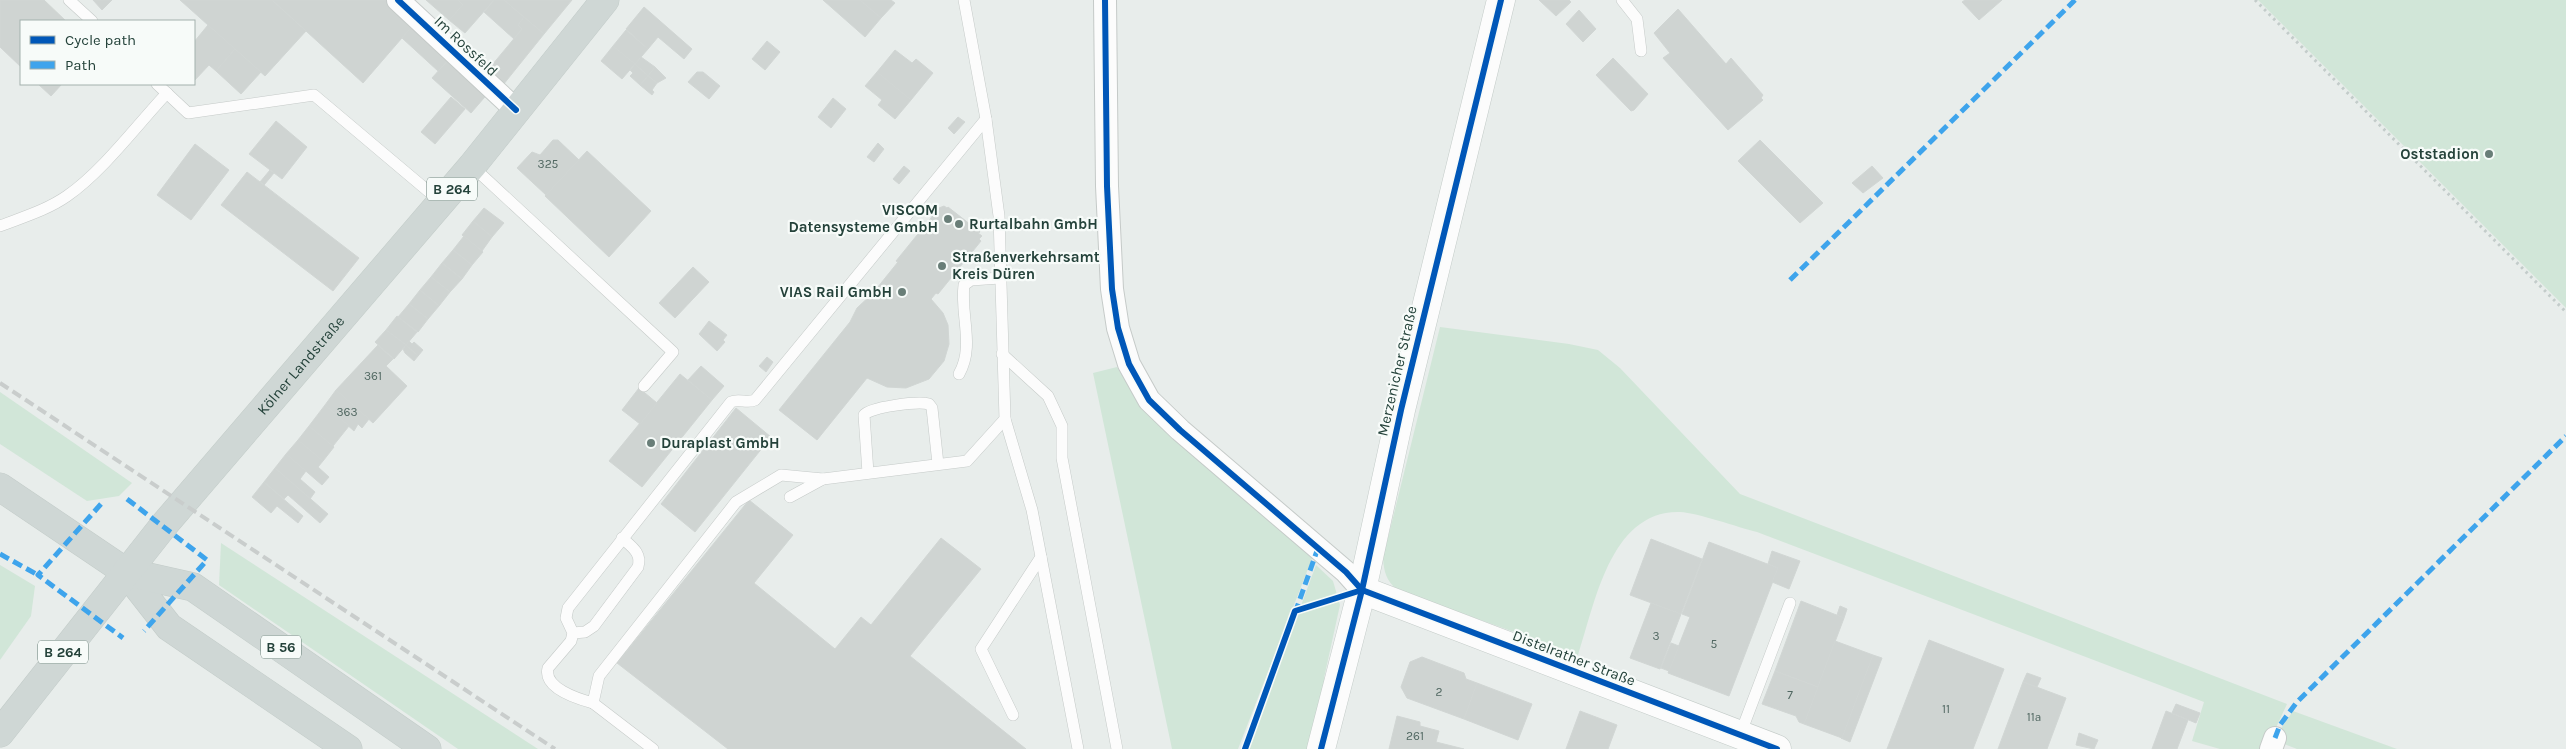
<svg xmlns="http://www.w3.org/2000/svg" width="2566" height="749" viewBox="0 0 2566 749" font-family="Karla,sans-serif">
  <rect width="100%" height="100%" fill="#e8edeb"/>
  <g fill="#d1e6d8">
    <polygon points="2258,0 2566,0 2566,308"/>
    <path d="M1440 327 1569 344 1598 350 1620 368 1740 494 2287 704 2266 749H2220L2192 741 2204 702 1757 532C1737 527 1698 513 1680 512 1610 510 1595 604 1578 655L1397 590C1386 580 1384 572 1383 558Z"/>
    <polygon points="1117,367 1138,401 1313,556 1238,749 1172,749 1093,373"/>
    <polygon points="0,392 132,483 119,496 87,501 0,444"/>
    <polygon points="221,543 538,749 458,749 219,585"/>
    <polygon points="0,565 35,586 31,616 0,660"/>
    <polygon points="1316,565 1333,581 1340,605 1324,678 1330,677 1312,749 1248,749"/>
    <polygon points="2293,711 2397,749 2297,749 2279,742 2280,730"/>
  </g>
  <g fill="#cfd4d2" stroke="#d1d6d4">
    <polygon points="0,0 44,0 66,21 21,21 21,67 0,47"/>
    <polygon points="93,0 112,0 102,10"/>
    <polygon points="180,0 272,0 306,31 265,76"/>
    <polygon points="272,0 388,0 414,24 363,83"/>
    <polygon points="426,0 458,0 463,5 449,20"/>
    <polygon points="458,0 494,0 465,33 449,20 463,5"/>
    <polygon points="494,0 504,0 524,17 518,25 522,29 514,39 484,12"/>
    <polygon points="504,0 572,0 544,34"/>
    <polygon points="823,0 860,0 881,18 865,37"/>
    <polygon points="860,0 891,0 895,3 881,18"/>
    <polygon points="1539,0 1569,0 1571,2 1556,16"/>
    <polygon points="1965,0 2002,0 1979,20 1962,2"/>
    <polygon points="644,7 692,49 684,59 658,37 648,49 626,29"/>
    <polygon points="1678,9 1726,64 1731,58 1763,95 1761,98 1763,100 1728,130 1663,58 1670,53 1654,33"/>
    <polygon points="1579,10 1596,29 1583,42 1566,24"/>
    <polygon points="524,17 544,34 503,85 487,71 522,29 518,25"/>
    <polygon points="414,24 451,57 438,71 402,38"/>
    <polygon points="208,25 235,49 216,71 209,65 194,81 194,42"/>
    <polygon points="626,30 648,49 635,64 613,46"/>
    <polygon points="767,41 780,52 765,70 752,59"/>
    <polygon points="613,46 635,64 622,79 601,61"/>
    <polygon points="235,49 261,72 241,94 216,71"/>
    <polygon points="895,50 912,63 916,59 933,73 911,100 877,72"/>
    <polygon points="451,57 490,91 471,113 432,78"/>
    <polygon points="641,57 655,67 648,76 635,64"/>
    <polygon points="1613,58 1648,94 1634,110 1631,111 1596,75"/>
    <polygon points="635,64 648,76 640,85 630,76 633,73 630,70"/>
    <polygon points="655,67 666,78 657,83 648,76"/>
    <polygon points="697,72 703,72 720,86 709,99 688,82"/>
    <polygon points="877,72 911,100 895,119 878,105 882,100 865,86"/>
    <polygon points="648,76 657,83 652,90 654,92 652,95 640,85"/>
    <polygon points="38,84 62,84 51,96"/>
    <polygon points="451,97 465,109 435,144 421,132"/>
    <polygon points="833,98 846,109 831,128 818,117"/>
    <polygon points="958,117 965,122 954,134 948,128"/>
    <polygon points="276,121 307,147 282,179 249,154"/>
    <polygon points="553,140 558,140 579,160 546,195 517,168 532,152 540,155"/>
    <polygon points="1760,140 1823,203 1800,223 1738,161"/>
    <polygon points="878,143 884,149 874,162 867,157"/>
    <polygon points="195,144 229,170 191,220 157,195"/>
    <polygon points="587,151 651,211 609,257 545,196"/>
    <polygon points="904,166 910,171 899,184 893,179"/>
    <polygon points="1872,166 1883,178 1863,193 1852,183"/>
    <polygon points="270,170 274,173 264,185 260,182"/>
    <polygon points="247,172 359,258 333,291 221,205"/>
    <polygon points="944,206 947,208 948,207 980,232 978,233 982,236 979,239 981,241 938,294 936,293 931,299 943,313 948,325 949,344 944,361 929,379 906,388 887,387 867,378 817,440 779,410 850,322 857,308 873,293 898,262 896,261 939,208"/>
    <polygon points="484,208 504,223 492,237 473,221"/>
    <polygon points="473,221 492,237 482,251 462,235"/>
    <polygon points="464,236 483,252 472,265 453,250"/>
    <polygon points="453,250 472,265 462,279 442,263"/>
    <polygon points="442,263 462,279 450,292 431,277"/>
    <polygon points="693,267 709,282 675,318 659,303"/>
    <polygon points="431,277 450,292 439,306 420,290"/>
    <polygon points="420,290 439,306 428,319 409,304"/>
    <polygon points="409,304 428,319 418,332 398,317"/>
    <polygon points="397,316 417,332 406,345 386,330"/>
    <polygon points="709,321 727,335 723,340 725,342 717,351 699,334"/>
    <polygon points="386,330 406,345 394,359 375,342"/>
    <polygon points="409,341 412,344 414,342 423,350 418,356 406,345"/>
    <polygon points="378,345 393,359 386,366 407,386 373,423 336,390"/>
    <polygon points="406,345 418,356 414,361 405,353 403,349"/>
    <polygon points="767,357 773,362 766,372 759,366"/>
    <polygon points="701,366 724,386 712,400 688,380"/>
    <polygon points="680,374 712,400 642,487 609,461"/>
    <polygon points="639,388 657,403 640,424 622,410"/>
    <polygon points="336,390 369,419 362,428 358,424 354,431 325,405"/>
    <polygon points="325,405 349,426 333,446 309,426"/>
    <polygon points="736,408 771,437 695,532 661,504"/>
    <polygon points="309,426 334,447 323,461 298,440"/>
    <polygon points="298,440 323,461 318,467 329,477 322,485 286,454"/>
    <polygon points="286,454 306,471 300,479 315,492 310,499 275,468"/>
    <polygon points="275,468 328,514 320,523 288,495 284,499 264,482"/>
    <polygon points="264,482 303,516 298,523 277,506 271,513 252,497"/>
    <polygon points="749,500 793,535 754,583 835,649 861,617 871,625 941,538 981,569 910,656 1026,749 728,749 617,663"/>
    <polygon points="1651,539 1702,559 1681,614 1630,595"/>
    <polygon points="1709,542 1778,568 1729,696 1668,673 1690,617 1682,614"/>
    <polygon points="1772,551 1800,561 1789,589 1772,582 1778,568 1768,564"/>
    <polygon points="1801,601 1844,618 1818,687 1775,671"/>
    <polygon points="1651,603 1681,614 1660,669 1630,658"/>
    <polygon points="1840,606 1847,609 1844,618 1837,615"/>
    <polygon points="1929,640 2004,669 1973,749 1887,749"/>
    <polygon points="1835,641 1873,655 1842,738 1804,724"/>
    <polygon points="1671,643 1679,646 1669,671 1661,668"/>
    <polygon points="1873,655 1882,658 1850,742 1841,738 1842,738"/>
    <polygon points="1422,657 1464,673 1466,679 1477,683 1464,719 1407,698 1401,687 1410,662"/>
    <polygon points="1775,671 1818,687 1804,724 1799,722 1796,716 1762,704"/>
    <polygon points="2027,673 2041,678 2037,687 2023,682"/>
    <polygon points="2023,682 2066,698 2047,749 1998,749"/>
    <polygon points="1477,683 1532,704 1518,740 1464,719"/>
    <polygon points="2176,704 2200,713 2196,723 2172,713"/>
    <polygon points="1580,711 1617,725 1608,749 1566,749"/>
    <polygon points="2166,711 2188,720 2177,749 2152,749"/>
    <polygon points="1397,716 1420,722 1420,726 1439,731 1436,742 1464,749 1389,749"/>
    <polygon points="2079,733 2098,740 2094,749 2076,745"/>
  </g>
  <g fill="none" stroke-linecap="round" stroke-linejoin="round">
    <defs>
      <g id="lane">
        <polyline points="69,0 92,21"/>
        <polyline points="1622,0 1637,19 1641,51"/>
        <polyline points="157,84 188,113 314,95 441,202"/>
        <polyline points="472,166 673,352 644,386"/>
        <path d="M0 226C23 217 47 210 67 196 103 171 137 125 167 93"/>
        <polyline points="1002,354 1048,396 1062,426 1062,458 1117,749"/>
        <path d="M959 374C975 346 960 315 964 285L971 280 1000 278"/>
        <polyline points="1005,419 1032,510 1078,749"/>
        <path d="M868 473 864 415C870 407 918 401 929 404L932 408 938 464"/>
        <polyline points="790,497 823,479 967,461 1005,419 999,216 986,119 964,0"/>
        <path d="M573 633 585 632 594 626 638 567C642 553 632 547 622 538"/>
        <path d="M593 703C578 699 543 688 548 668L571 641 573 633 566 618 568 608 731 402C739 398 747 404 755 400L986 119"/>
        <polyline points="1013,715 981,649 1041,557"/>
        <polyline points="1740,735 1790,603"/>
        <polyline points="653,749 593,703 599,676 736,502 781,475 823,479"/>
      </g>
      <g id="street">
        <polyline points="398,0 516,110"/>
        <polyline points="1105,0 1107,186 1112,289 1118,328 1129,364 1149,400 1180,430 1346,572 1362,590"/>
        <polyline points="2271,749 2275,738"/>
      </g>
      <g id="secondary">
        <polyline points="1362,590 1777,749"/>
        <polyline points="1321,749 1362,590 1401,410 1501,0"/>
      </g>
      <g id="primary">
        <polyline points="0,487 126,572 169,627 348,749"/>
        <polyline points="126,572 193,587 427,749"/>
        <path id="s1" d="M0 733 164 525 472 166 605 0"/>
      </g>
    </defs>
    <use href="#lane" stroke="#c5cac8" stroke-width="12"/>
    <use href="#street" stroke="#c5cac8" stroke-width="24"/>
    <use href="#secondary" stroke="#c3cbc8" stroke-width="29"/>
    <use href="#primary" stroke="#c3ccc9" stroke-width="29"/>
    <polyline stroke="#c3ccca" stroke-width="3" stroke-dasharray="2.5 4" stroke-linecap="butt" points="2255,0 2566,312"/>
    <use href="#lane" stroke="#fcfcfc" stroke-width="11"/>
    <use href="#street" stroke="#fcfcfc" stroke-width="22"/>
    <use href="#secondary" stroke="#fcfcfc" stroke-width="28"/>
    <use href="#primary" stroke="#cfd7d5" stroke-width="28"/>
    <polyline stroke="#c9cdcc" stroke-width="4" stroke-dasharray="10 5" stroke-linecap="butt" points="0,383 555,749"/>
    <g stroke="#3ea4ec" stroke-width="5" stroke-dasharray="10 5" stroke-linecap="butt">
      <polyline points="1790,280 2075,0"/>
      <polyline points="127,499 207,560 144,631"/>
      <polyline points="101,504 38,575 123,638"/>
      <polyline points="0,554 38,575"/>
      <polyline points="1295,613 1318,548"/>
      <polyline points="2275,738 2280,725 2297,702 2566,436"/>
    </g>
    <defs>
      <g id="cycleway">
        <polyline points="398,0 516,110"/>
        <polyline points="1105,0 1107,186 1112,289 1118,328 1129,364 1149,400 1180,430 1346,572 1362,590 1777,749"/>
        <polyline points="1245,749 1295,611 1362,590"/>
        <polyline points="1321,749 1362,590 1401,410 1501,0"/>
      </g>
    </defs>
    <use href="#cycleway" stroke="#f7fbf9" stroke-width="9"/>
    <use href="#cycleway" stroke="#0057b8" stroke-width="6"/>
  </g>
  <g fill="#697e78" stroke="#f7fbf9" stroke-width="2">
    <circle cx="2489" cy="154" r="5"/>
    <circle cx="948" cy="219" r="5"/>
    <circle cx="959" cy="224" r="5"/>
    <circle cx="942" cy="266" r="5"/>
    <circle cx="902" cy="292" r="5"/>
    <circle cx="651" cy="443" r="5"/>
  </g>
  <g text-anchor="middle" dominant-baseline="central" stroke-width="4.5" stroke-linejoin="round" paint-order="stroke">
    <g font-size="12" fill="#506761">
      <text x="548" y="164">325</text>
      <text x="373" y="376">361</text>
      <text x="347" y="412">363</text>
      <text x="1656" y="636">3</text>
      <text x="1714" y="644">5</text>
      <text x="1439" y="692">2</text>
      <text x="1790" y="695">7</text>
      <text x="1946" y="709">11</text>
      <text x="2034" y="717">11a</text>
      <text x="1415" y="736">261</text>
    </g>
    <g fill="#f7fbf9" stroke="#637a73" stroke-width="1">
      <rect x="427" y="177.5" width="50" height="23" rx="4"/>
      <rect x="261" y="635.5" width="40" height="23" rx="4"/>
      <rect x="38" y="640.5" width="50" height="23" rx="4"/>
    </g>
    <g font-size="14" font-weight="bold" fill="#24423a">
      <text x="452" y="189">B 264</text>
      <text x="281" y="647">B 56</text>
      <text x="63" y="652">B 264</text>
    </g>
    <g font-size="15" fill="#24423a" stroke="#f7fbf9">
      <text transform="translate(466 46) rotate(43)">Im Rossfeld</text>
      <text stroke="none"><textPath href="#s1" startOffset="475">Kölner Landstraße</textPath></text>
      <text transform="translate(1397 371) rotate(-77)">Merzenicher Straße</text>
      <text transform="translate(1574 658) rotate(21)">Distelrather Straße</text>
    </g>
    <g font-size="15" font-weight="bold" fill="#24423a" stroke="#f7fbf9" text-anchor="end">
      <text x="2479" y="154">Oststadion</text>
      <text x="938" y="210">VISCOM<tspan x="938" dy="17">Datensysteme GmbH</tspan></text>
      <text x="969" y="224" text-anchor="start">Rurtalbahn GmbH</text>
      <text x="952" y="257" text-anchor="start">Straßenverkehrsamt<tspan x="952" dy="17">Kreis Düren</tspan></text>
      <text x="892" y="292">VIAS Rail GmbH</text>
      <text x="661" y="443" text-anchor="start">Duraplast GmbH</text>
    </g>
  </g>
  <rect x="20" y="20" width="175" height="65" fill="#f7fbf9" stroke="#a3b1ad"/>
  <rect x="30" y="36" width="25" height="8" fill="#0057b8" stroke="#a3b1ad"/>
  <text x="65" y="45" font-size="15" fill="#24423a">Cycle path</text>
  <rect x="30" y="61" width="25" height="8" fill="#3ea4ec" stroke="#a3b1ad"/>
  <text x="65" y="70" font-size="15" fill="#24423a">Path</text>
</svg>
